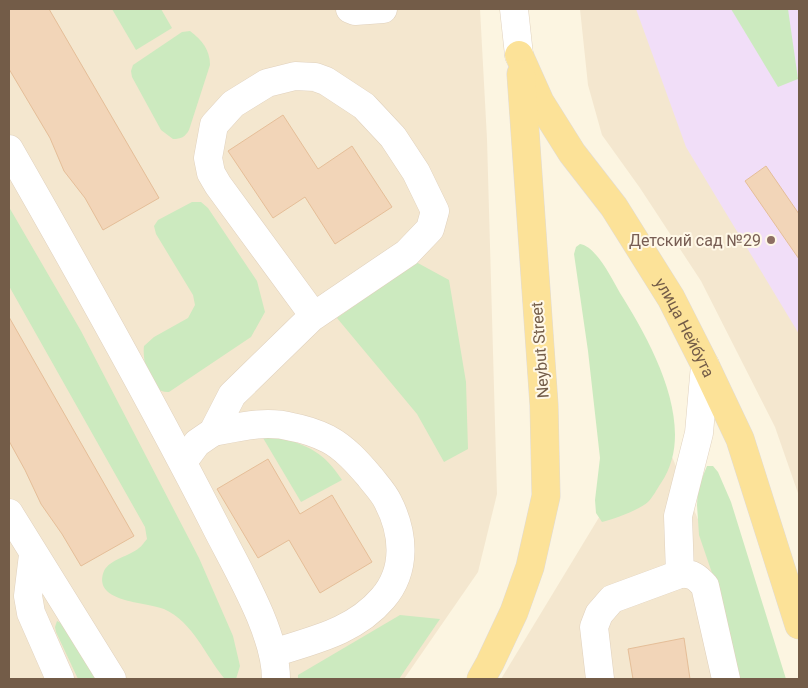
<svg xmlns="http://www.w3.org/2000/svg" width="808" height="688" viewBox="0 0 808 688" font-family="Roboto,sans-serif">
  <rect width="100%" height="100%" fill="#fcf5e1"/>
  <g fill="#f4e7cf">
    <polygon points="9,9 480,9 487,139 497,494 478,572 404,679 9,679"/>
    <polygon points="580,9 799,9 799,496 775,427 701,281 640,188 602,135 588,85"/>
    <polygon points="655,425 673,459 764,679 501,679"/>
  </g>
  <polygon fill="#f1def8" points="636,9 799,9 799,334 686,147"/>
  <g fill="#cceabf">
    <polygon points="112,9 161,9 172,28 136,50"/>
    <polygon points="731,9 788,9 798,79 778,87"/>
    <path d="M190 31C202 40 210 50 210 65L189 130C185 137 181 139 173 139L161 130 132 77 131 71 133 65 182 32Z"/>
    <path d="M192 202H201L208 208 257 281 265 312 251 337 169 392C150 394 142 361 144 346L154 337 188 318 195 305 193 295 156 234 154 226 158 220Z"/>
    <path d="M9 207 81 331 199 558 233 636 240 666 236 679 224 678C205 655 193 622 164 609 148 602 91 603 104 571 110 559 130 556 139 548 142 546 144 542 147 539L145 527 9 286Z"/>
    <path d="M580 244C596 246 612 279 620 293 651 342 699 428 661 483 657 489 653 497 648 502 639 510 614 519 602 522L596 513 595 500 600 458 588 351 574 254 576 247Z"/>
    <polygon points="416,262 449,280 466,382 468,449 444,462 417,414 337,318"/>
    <path d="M281 437C312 448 323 452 342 480L301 502 263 438Z"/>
    <polygon points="707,466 713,466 718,472 731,502 786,679 738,679 725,611 699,535 697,505 698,488"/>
    <polygon points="400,615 440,619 399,679 298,679 298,675"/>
    <polygon points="57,621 61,623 96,679 78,679 56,632 55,627"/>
  </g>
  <g fill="#f2d5b8" stroke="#e5be98">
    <polygon points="9,9 49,9 159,198 103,230 85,198 64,171 50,138 9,69"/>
    <polygon points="283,115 318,169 352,146 392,207 335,244 305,197 273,218 228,151"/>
    <polygon points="766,166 799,214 799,259 745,181"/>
    <polygon points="9,317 134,536 81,566 62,534 41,504 25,470 9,441"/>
    <polygon points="268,459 300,514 332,495 372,562 320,593 289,540 258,558 217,489"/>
    <polygon points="684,638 690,679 633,679 628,649"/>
  </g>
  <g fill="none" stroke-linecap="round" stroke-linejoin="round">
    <defs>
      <g id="minor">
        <polyline points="350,9 355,11 383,9"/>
        <polyline points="514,9 519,55"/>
        <path d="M9 149C80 273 150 398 215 525 236 567 276 632 276 679"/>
        <path d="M705 365 699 433 678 516 680 574C692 573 697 577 705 586L726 679"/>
        <path d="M213 432C239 427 266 420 292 427 303 429 318 434 328 439 345 448 358 463 370 477 376 485 384 493 388 502 404 533 407 570 383 598 354 632 313 640 273 653"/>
        <polyline points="183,462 197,443 213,432 232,395 311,318 407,253 430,229 435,211 416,172 393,137 364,106 326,81 315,77 295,76 267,83 233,104 214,125 208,158 211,173 218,185 314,316"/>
        <polyline points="9,513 112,679"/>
        <polyline points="33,555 28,596 31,613 60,679"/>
        <polyline points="600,679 594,627 599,614 612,599 680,574"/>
      </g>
      <g id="major">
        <path id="s1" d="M519 55 540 102 572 153 614 207 671 298 705 365 740 439 799 625"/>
        <polyline points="481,679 490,663 514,612 530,567 546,496 544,405 521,74"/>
      </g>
    </defs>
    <use href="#minor" stroke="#e0d1bd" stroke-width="29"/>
    <use href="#major" stroke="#e0dbd7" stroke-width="29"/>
    <use href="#minor" stroke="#fff" stroke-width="28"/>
    <use href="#major" stroke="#fce298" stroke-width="28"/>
  </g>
  <circle fill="#8d6e63" stroke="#fff8e7" stroke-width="2" cx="771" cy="240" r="5"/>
  <g text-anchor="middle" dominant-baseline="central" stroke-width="4" stroke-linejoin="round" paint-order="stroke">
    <g font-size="16" fill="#785e54" stroke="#fff8e7" text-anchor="end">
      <text x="761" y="240">Детский сад №29</text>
    </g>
    <g font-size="16" fill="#735c48" stroke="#fff8e7">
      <text stroke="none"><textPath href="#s1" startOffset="320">улица Нейбута</textPath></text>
      <text transform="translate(540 350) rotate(-94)">Neybut Street</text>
    </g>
  </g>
  <rect width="808" height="688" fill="none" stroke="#735c48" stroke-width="20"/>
</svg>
